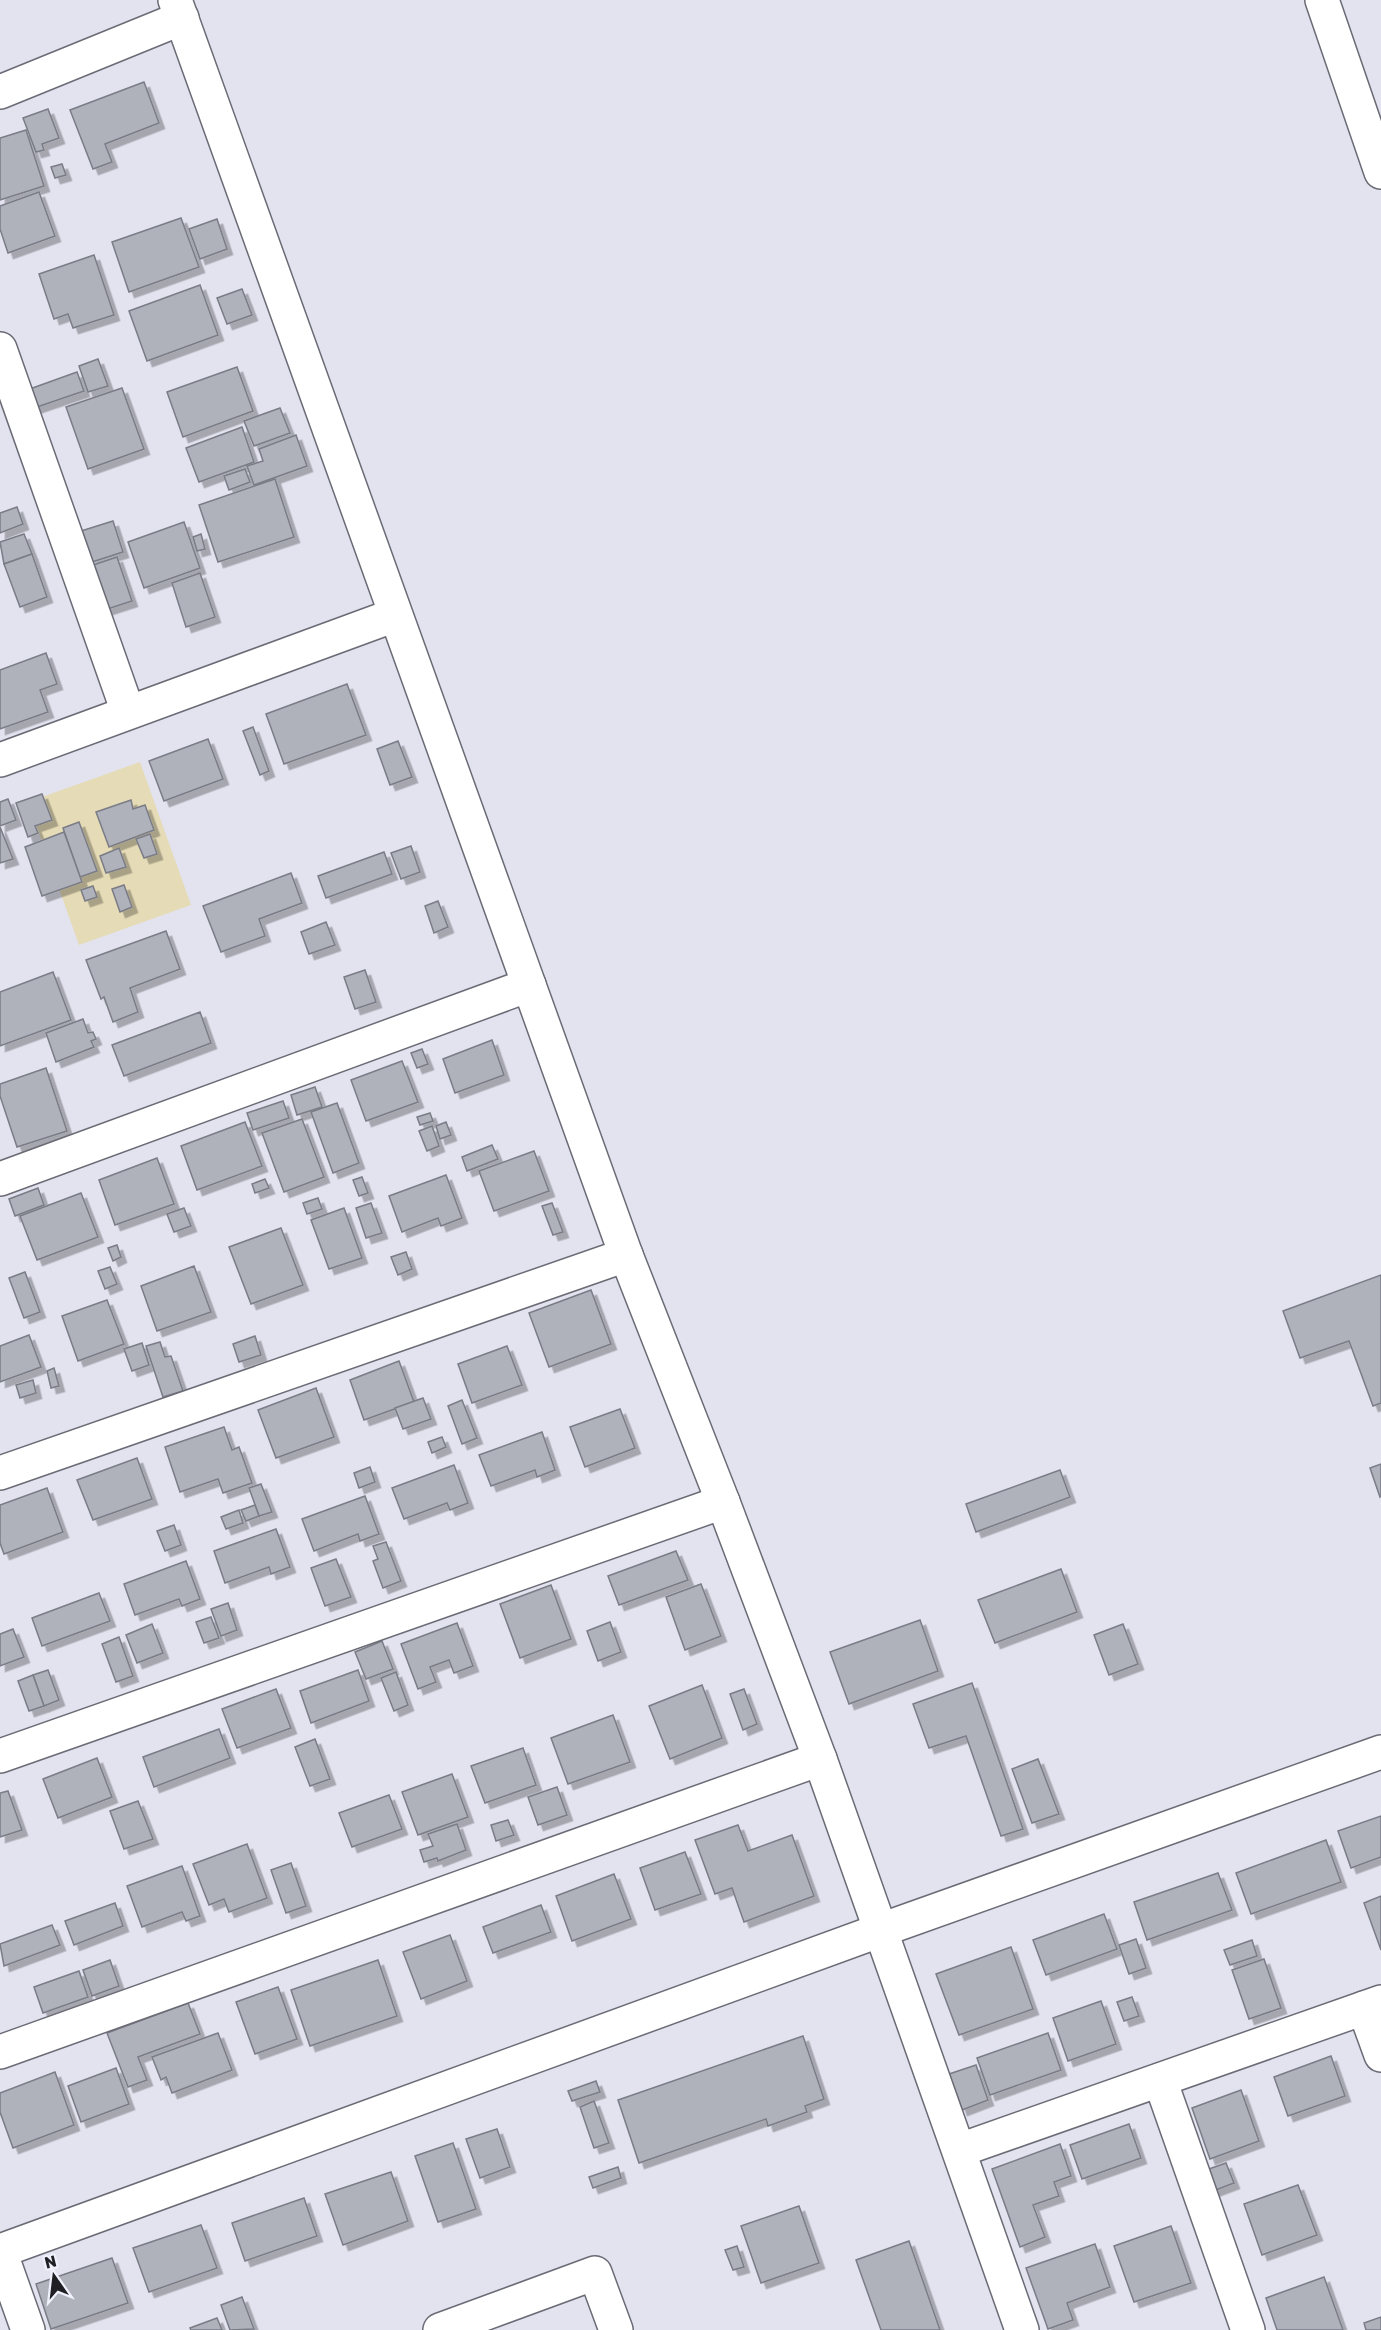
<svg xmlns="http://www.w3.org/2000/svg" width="1381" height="2330" viewBox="0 0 1381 2330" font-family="Rubik,sans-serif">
  <defs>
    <filter id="shadow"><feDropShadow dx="5.5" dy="5.5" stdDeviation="0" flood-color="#0004"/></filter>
  </defs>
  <rect width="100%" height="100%" fill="#e2e3ef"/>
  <polygon fill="#e5dbb6" points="140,762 191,905 79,945 28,802"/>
  <g fill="#afb1bb" stroke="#7a7c86" stroke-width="1.5" filter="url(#shadow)">
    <polygon points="144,82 159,123 105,144 112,162 93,169 70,110"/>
    <polygon points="48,109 59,138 42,144 44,150 36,152 23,118"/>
    <polygon points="26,130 44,186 0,200 0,138"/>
    <polygon points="62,164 66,175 55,178 51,167"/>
    <polygon points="39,192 55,236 8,253 0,229 0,206"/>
    <polygon points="181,218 199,267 129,292 112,242"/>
    <polygon points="217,219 227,249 200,259 189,229"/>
    <polygon points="94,255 114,315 73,328 68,314 54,319 39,274"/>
    <polygon points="200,285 218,335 147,361 129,311"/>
    <polygon points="242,289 252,315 227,324 217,298"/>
    <polygon points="98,359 108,386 88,392 79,366"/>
    <polygon points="237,367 253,411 183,437 167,392"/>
    <polygon points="77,372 84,391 34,408 27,390"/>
    <polygon points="122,388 144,449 88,469 66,407"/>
    <polygon points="280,408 290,433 254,446 244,421"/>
    <polygon points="242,427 254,462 199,482 186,448"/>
    <polygon points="296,435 307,466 254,485 247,466 263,461 259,449"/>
    <polygon points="245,469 250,482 229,490 224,476"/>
    <polygon points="275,479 294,537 218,562 199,505"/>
    <polygon points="17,507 23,524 0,533 0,513"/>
    <polygon points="113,521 123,552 92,562 81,531"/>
    <polygon points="184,522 200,568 144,588 128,542"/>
    <polygon points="24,534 32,554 4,564 0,542"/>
    <polygon points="201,534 205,549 197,551 193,537"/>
    <polygon points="32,554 47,597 20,607 4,564"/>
    <polygon points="117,557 132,601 95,613 81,569"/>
    <polygon points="200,573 215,617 186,627 172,583"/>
    <polygon points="46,653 57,684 40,690 48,712 0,729 0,670"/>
    <polygon points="347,684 366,735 284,764 266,714"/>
    <polygon points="253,727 269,771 260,775 243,731"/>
    <polygon points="208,739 223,779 164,801 149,761"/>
    <polygon points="398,741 412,777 390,785 377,749"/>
    <polygon points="42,794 52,820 35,826 38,833 28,837 16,803"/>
    <polygon points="8,799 16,820 0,826 0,802"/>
    <polygon points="131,800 133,809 145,805 154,830 109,847 96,812"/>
    <polygon points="79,822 97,871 80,877 63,828"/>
    <polygon points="0,827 13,859 0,863"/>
    <polygon points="64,832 82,882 42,896 25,847"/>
    <polygon points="150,834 157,854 144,858 136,839"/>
    <polygon points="411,846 420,872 401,879 391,853"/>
    <polygon points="119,848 126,867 106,873 100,856"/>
    <polygon points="384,852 392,874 326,898 318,876"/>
    <polygon points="291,873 302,903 259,919 265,936 221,952 203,906"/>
    <polygon points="124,885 132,907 120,912 112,889"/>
    <polygon points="93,886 97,897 85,901 81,890"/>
    <polygon points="438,901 448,927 434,933 425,906"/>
    <polygon points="326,922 335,945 309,954 301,932"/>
    <polygon points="166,931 180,969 130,988 138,1012 113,1022 104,997 101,999 86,960"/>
    <polygon points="365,970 376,1002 355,1009 344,977"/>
    <polygon points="53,972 71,1020 0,1046 0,992"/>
    <polygon points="200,1012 211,1043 124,1076 112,1045"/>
    <polygon points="83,1019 88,1033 93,1032 96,1039 91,1041 94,1047 56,1062 46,1033"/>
    <polygon points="492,1040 504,1075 455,1093 443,1059"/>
    <polygon points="422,1049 428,1064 417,1068 411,1053"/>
    <polygon points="402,1061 418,1102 366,1121 351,1080"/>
    <polygon points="46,1068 67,1131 17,1147 0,1096 0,1084"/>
    <polygon points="315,1087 322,1107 297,1115 291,1095"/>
    <polygon points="283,1101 289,1118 253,1130 247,1113"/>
    <polygon points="337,1103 359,1163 333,1173 311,1112"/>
    <polygon points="430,1113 433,1121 420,1125 417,1117"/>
    <polygon points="302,1119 324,1177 284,1192 262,1133"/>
    <polygon points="245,1122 262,1166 197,1190 181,1146"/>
    <polygon points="446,1122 451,1135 440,1139 436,1126"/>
    <polygon points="432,1126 439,1146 427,1151 419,1131"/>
    <polygon points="492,1145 498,1159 467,1171 462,1157"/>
    <polygon points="534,1151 549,1191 494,1211 479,1171"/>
    <polygon points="157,1158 174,1204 115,1225 99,1180"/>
    <polygon points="446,1175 462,1218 441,1226 438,1218 402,1232 389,1196"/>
    <polygon points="362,1177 368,1193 359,1196 353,1180"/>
    <polygon points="265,1179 269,1188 255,1193 252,1184"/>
    <polygon points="38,1188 44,1205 15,1216 9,1199"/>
    <polygon points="81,1193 98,1237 37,1260 20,1216"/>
    <polygon points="318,1198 322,1209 307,1214 303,1203"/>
    <polygon points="371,1203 382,1233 366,1238 356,1208"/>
    <polygon points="552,1203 563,1232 553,1235 542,1206"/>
    <polygon points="184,1208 191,1226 174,1232 167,1214"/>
    <polygon points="344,1208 362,1258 329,1269 311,1220"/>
    <polygon points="281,1228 303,1285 251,1304 229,1247"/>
    <polygon points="117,1245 121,1257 113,1261 108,1248"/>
    <polygon points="406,1252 412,1269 398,1275 391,1257"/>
    <polygon points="194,1266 211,1312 157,1331 141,1286"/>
    <polygon points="110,1267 117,1284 105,1289 98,1271"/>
    <polygon points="25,1272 40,1312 24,1318 9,1278"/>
    <polygon points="1381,1275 1381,1403 1373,1406 1349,1341 1300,1358 1283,1311"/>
    <polygon points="591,1290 611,1344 549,1367 529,1313"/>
    <polygon points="107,1300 124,1344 78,1361 62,1316"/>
    <polygon points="29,1335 41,1367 0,1382 0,1346"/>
    <polygon points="255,1336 261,1355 239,1362 233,1344"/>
    <polygon points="160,1342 165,1357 171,1356 183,1391 163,1397 146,1346"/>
    <polygon points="142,1343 149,1365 132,1371 124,1349"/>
    <polygon points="507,1346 522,1385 472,1403 458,1364"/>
    <polygon points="399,1361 414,1402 364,1420 350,1380"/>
    <polygon points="54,1368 59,1386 51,1388 47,1371"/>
    <polygon points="33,1380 36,1393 20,1398 16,1385"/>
    <polygon points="316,1388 334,1437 276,1458 258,1410"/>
    <polygon points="423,1398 431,1419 403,1429 395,1408"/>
    <polygon points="462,1400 477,1438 462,1444 448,1406"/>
    <polygon points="620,1409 635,1448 585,1467 570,1427"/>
    <polygon points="224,1427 232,1450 239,1447 252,1483 223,1493 218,1479 180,1492 165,1447"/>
    <polygon points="542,1432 555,1470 537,1477 535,1470 491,1486 479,1455"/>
    <polygon points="442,1437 446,1447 432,1453 428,1442"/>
    <polygon points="137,1458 152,1499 93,1520 77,1480"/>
    <polygon points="1381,1464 1381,1496 1380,1497 1370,1468"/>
    <polygon points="454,1465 468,1503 450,1510 447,1503 404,1519 392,1488"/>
    <polygon points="370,1467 375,1482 359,1488 354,1473"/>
    <polygon points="1060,1470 1070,1497 976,1532 966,1504"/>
    <polygon points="261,1484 272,1512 259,1516 249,1488"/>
    <polygon points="47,1488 63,1532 4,1554 0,1543 0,1505"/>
    <polygon points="365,1496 379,1534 360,1541 358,1534 314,1551 302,1519"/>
    <polygon points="255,1505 259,1516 246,1521 241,1510"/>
    <polygon points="239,1510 243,1523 226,1529 221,1517"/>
    <polygon points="174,1525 181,1545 165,1551 157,1531"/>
    <polygon points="276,1529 290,1567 271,1574 269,1567 225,1583 214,1551"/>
    <polygon points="386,1542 401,1581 383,1588 373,1561 378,1559 373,1546"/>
    <polygon points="676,1551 688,1580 619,1605 608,1576"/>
    <polygon points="336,1559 351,1597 325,1606 311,1568"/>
    <polygon points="186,1561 200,1599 182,1606 179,1599 135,1615 124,1584"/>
    <polygon points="1061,1569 1077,1612 995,1643 978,1600"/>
    <polygon points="701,1584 721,1636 685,1650 666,1597"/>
    <polygon points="551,1585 571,1639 520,1658 500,1604"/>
    <polygon points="99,1593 110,1621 42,1646 32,1618"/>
    <polygon points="228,1603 237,1630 221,1636 211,1609"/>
    <polygon points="211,1617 219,1638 204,1643 196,1622"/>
    <polygon points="920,1620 938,1671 849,1704 830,1652"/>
    <polygon points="610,1622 621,1652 598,1661 587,1631"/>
    <polygon points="457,1623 473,1666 454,1673 449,1660 430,1667 436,1682 418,1689 401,1644"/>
    <polygon points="152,1624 163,1653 137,1663 126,1635"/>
    <polygon points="1123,1624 1138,1664 1109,1675 1094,1635"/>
    <polygon points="13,1629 24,1657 0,1666 0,1634"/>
    <polygon points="119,1637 133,1676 116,1682 102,1644"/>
    <polygon points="382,1641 393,1669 366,1679 355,1652"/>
    <polygon points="48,1670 59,1700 44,1706 33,1675"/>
    <polygon points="358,1670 369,1701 311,1723 300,1691"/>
    <polygon points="396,1672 408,1705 394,1711 381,1678"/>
    <polygon points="33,1675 44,1706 29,1711 18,1681"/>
    <polygon points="972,1683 1023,1829 1001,1836 966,1736 929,1748 913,1704"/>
    <polygon points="702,1685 722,1738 670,1759 649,1706"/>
    <polygon points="276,1689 291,1728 237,1748 222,1709"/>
    <polygon points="744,1689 757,1724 743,1730 730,1694"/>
    <polygon points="613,1715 630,1762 568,1784 551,1738"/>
    <polygon points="219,1729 230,1758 154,1787 143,1757"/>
    <polygon points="315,1739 330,1779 310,1786 295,1747"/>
    <polygon points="523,1748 536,1785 485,1803 471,1766"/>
    <polygon points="97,1758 112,1797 58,1818 43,1779"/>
    <polygon points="1038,1759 1059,1814 1032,1823 1012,1769"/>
    <polygon points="452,1774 468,1817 418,1835 402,1792"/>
    <polygon points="557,1787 567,1815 538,1825 528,1797"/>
    <polygon points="8,1791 22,1830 0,1837 0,1793"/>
    <polygon points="389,1795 402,1829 352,1847 339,1813"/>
    <polygon points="138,1801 153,1839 124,1849 110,1811"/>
    <polygon points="1381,1816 1381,1857 1351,1868 1338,1831"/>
    <polygon points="508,1820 514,1835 496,1841 491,1825"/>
    <polygon points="457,1824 466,1850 438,1861 437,1858 424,1862 420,1850 433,1846 428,1834"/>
    <polygon points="738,1825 748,1851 792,1835 814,1896 744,1922 732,1888 715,1894 695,1840"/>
    <polygon points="1326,1840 1341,1882 1251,1914 1236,1873"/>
    <polygon points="247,1844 267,1898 229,1912 224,1899 209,1905 193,1864"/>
    <polygon points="685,1852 701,1894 655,1910 640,1868"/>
    <polygon points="291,1863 306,1906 286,1913 271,1870"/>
    <polygon points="182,1866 200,1916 186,1921 182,1912 142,1927 127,1886"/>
    <polygon points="1218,1873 1232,1910 1147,1940 1134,1902"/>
    <polygon points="614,1874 631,1919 572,1941 556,1896"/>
    <polygon points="1381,1896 1381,1950 1364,1903"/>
    <polygon points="115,1903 123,1926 74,1945 65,1921"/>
    <polygon points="541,1905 551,1932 493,1953 483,1927"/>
    <polygon points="1104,1914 1117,1949 1046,1975 1033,1940"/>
    <polygon points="52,1925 60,1945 4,1966 0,1944"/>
    <polygon points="450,1935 467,1981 421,1999 403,1952"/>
    <polygon points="1136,1939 1146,1968 1129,1974 1119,1945"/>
    <polygon points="1252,1940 1257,1956 1230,1965 1224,1950"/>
    <polygon points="1011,1947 1033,2009 959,2035 936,1974"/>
    <polygon points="1264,1959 1281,2008 1249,2019 1232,1970"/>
    <polygon points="110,1960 119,1986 92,1996 83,1970"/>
    <polygon points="378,1960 397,2016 310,2046 291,1990"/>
    <polygon points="79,1971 88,1997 43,2013 34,1987"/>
    <polygon points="278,1987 297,2039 255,2054 236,2002"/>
    <polygon points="1132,1997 1139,2016 1124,2021 1117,2002"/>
    <polygon points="1101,2001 1116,2044 1068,2061 1053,2018"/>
    <polygon points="188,2003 200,2034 138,2057 147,2080 128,2087 107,2033"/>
    <polygon points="218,2033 232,2070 172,2093 166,2077 161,2080 152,2057"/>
    <polygon points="1048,2033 1061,2070 990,2095 977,2058"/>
    <polygon points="803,2036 824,2099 805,2106 807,2112 768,2126 766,2119 639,2163 618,2100"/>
    <polygon points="1331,2056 1345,2096 1288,2116 1274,2077"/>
    <polygon points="976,2065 988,2100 962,2110 949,2074"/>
    <polygon points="116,2068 129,2104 81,2122 68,2086"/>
    <polygon points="55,2072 74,2125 13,2148 0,2112 0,2093"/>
    <polygon points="596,2081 600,2092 572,2101 568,2091"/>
    <polygon points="1241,2090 1259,2141 1210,2159 1192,2108"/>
    <polygon points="594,2101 609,2143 594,2148 580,2107"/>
    <polygon points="1129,2124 1141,2158 1082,2179 1070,2145"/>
    <polygon points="497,2129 510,2167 480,2178 466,2139"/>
    <polygon points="453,2143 476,2209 438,2222 415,2156"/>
    <polygon points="1060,2144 1071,2176 1054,2182 1059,2196 1033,2205 1045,2237 1020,2247 992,2169"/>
    <polygon points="1226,2163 1234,2183 1213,2191 1206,2170"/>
    <polygon points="618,2167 621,2178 593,2188 589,2177"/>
    <polygon points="391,2172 408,2221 343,2245 325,2194"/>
    <polygon points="1298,2185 1317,2235 1262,2255 1244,2204"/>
    <polygon points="304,2198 317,2236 245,2261 232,2223"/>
    <polygon points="799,2206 819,2263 761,2283 741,2226"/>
    <polygon points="201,2225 217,2268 149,2292 133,2248"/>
    <polygon points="1171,2226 1191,2283 1134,2302 1114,2246"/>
    <polygon points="909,2241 940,2330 881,2330 856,2260"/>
    <polygon points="1095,2244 1110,2287 1067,2303 1073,2320 1048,2329 1026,2268"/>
    <polygon points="737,2246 744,2267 733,2270 725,2250"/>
    <polygon points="112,2258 128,2303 51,2329 36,2284"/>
    <polygon points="1324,2277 1343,2330 1277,2330 1266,2298"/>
    <polygon points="242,2297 254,2329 230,2330 221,2305"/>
    <polygon points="1381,2317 1381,2330 1366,2330 1364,2323"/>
    <polygon points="217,2318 222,2330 191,2330 190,2328"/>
  </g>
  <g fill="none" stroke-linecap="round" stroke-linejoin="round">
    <defs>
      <g id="minor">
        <polyline points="175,0 626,1255 723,1502 820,1759 1022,2330"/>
        <polyline points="1322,0 1381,172"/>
        <polyline points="0,92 182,18"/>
        <polyline points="0,349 128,712"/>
        <polyline points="0,760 395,615"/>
        <polyline points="0,1179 529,985"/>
        <polyline points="0,1473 626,1255"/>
        <polyline points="0,1756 723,1502"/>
        <polyline points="1364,2008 1381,2055"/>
        <polyline points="0,2052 820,1759"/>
        <polyline points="1160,2080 1248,2330"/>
        <polyline points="960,2150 1381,2002"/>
        <polyline points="0,2251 881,1930 1381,1752"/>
        <polyline points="0,2251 28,2330"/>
        <polyline points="440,2330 595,2273 616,2330"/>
      </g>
    </defs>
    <use href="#minor" stroke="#6a6b75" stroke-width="36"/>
    <use href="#minor" stroke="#fff" stroke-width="33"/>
  </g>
  <g transform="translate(54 2276) rotate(346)" stroke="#eff1fc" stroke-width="4.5" paint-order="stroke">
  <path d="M0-4.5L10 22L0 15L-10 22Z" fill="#202024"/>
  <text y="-9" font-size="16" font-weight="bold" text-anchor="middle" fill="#202024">N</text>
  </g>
</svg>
